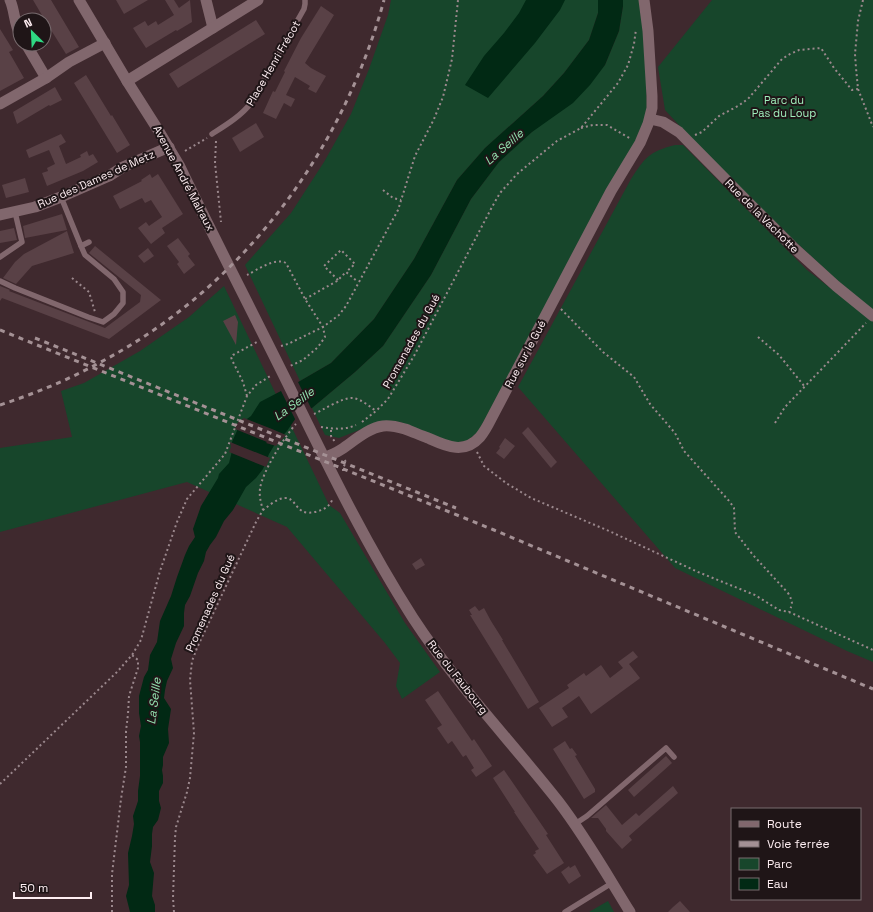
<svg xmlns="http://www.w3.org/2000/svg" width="873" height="912" viewBox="0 0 873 912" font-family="'Space Grotesk',sans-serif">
  <rect width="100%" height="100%" fill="#3f292e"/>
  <g fill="#17462b">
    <polygon points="391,0 598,0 598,13 589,40 564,73 543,96 485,148 457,180 414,259 374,319 331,363 300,381 245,265 291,213 324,162 351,114 369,69 388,15"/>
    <polygon points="623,0 641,0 646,67 647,111 640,135 478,432 467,441 451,443 400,422 389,421 379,422 339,438 325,435 312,408 355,372 383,346 431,275 471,199 499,162 605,65 619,31 623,6"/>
    <polygon points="712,0 873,0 873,310 840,283 785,232 714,163 665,110 658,67"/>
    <path d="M675 145H683L807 270 873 321V662L847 651 675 568 518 387 631 179C645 158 648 152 675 145Z"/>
    <polygon points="224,286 329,505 340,513 405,623 440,672 402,699 396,686 400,663 385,643 287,527 187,482 0,532 0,448 72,437 61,391 84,383 140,351 189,317"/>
    <polygon points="608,901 614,912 589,912"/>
  </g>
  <g fill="#012914">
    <polygon points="526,0 565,0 560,10 535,43 488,98 465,85 484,56 504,33 519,13"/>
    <polygon points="598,0 623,0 623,6 619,31 605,65 590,85 573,103 532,132 499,162 471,199 431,275 383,346 355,372 312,408 298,415 287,431 275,444 269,454 263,469 256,478 246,487 233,510 224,521 216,537 210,545 206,552 204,561 198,573 190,596 185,605 184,613 184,626 176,643 171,659 173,668 167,681 165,690 164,698 171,709 168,729 169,743 163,757 163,765 162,770 163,776 163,783 159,791 159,801 161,808 158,820 153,827 152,834 152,846 150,862 154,873 152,896 155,905 155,912 130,912 126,896 129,885 128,853 132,836 134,824 133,816 138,801 138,791 140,776 140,742 139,736 141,726 139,713 139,696 144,677 148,670 150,655 157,642 160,621 171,596 177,577 185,555 189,546 195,537 193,529 201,506 218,478 219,474 229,463 233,447 232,442 240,424 251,416 260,402 300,381 331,363 374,319 414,259 457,180 485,148 543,96 564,73 589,40 598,13"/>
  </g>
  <g fill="#3f292e">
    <polygon points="297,380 312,410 299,416 296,421 280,389"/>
    <polygon points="244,418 272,429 286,435 276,446 266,443 267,442 235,429 238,422"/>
    <polygon points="230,442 270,458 266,467 229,452 231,447"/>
  </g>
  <g fill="#594146">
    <polygon points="33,0 51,0 79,47 66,54 51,30 49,31 44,24 46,22"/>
    <polygon points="116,0 148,0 124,14"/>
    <polygon points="165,0 174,0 179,8 190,0 192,22 177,31 176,30 146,48 133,28 145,21 148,26 156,21 158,25 174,15"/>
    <polygon points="321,6 334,15 314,48 305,63 311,68 326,76 316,93 308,89 310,86 295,77 286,95 295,99 291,107 284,103 276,119 263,113 273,91 275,92 285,72 284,71 301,38"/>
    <polygon points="256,20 265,34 178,88 169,74"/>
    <polygon points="0,29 13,50 9,52 24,78 0,91"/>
    <polygon points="86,75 111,116 112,115 130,145 117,153 74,83"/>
    <polygon points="55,87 62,100 50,106 49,105 17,124 13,112"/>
    <polygon points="256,123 264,137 240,152 232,138"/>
    <polygon points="61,134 66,142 59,146 66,164 81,157 80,155 87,151 89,156 93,154 98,162 83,171 47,186 42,173 48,171 47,168 55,164 49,150 29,158 26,150"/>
    <polygon points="150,174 152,178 158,174 183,214 162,228 165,233 151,244 138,228 146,222 149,226 162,217 151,200 145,203 142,198 120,209 113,196 142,181 141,180"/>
    <polygon points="25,178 29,192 6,198 2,185"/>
    <polygon points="62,214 67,230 25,238 23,226"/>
    <polygon points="14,228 17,240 0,243 0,231"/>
    <polygon points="67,231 74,253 32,266 16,284 3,278 15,262 24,254"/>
    <polygon points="178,238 190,254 188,256 195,265 184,274 177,264 179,262 167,246"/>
    <polygon points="95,246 161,300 109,339 2,298 0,301 0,286 10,290 9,291 105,328 140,302 141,295 89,253"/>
    <polygon points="148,248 154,256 144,263 138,256"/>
    <polygon points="235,315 238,322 236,345 223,321"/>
    <polygon points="528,427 557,462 551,468 522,433"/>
    <polygon points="505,438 515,446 504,459 496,453 500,448 499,447"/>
    <polygon points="421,558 425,565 416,570 412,564"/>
    <polygon points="475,606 479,611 484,608 491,621 503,640 502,640 539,702 528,709 470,615 472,615 469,610"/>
    <polygon points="633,651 638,657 629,664 640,678 639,679 591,714 579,696 562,708 568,717 552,727 539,708 569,688 567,685 584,673 586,676 601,665 610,678 623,668 618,662"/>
    <polygon points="438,691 472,741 474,739 492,766 476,777 471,770 474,768 466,755 463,757 452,741 448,744 437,728 442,725 425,700"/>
    <polygon points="565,741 570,749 572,748 577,755 575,756 595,789 595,792 584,799 553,749"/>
    <polygon points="666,756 672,763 634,797 628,790"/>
    <polygon points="504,770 548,834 546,835 564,863 547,874 533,855 536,853 535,851 539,849 514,812 515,812 493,778"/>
    <polygon points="673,786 678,793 629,836 632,840 622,849 606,831 606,829 598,818 591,818 606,805 622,825 636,813 639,816"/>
    <polygon points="575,865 581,876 569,884 561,872 569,866 570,868"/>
    <polygon points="680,901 690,912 668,912 673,907"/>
  </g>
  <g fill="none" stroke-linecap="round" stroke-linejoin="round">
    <g stroke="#9b888d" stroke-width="2" stroke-dasharray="2 3" stroke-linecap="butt">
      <polyline points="863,0 858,21 855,54 856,68 858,89 873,127"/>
      <polyline points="581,128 593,125 607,125 631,139"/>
      <polyline points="695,135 702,132 719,116 738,106 748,99 782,59 790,54 799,50 821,48 834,68 852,90 858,89"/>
      <polyline points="216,141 215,163 221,222"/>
      <polyline points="185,151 207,138"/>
      <polyline points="383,190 393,198 401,200"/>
      <path d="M247 275C257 270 275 257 286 263L305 299 323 327 325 337 318 347 303 360 290 366"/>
      <polyline points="72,278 89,292 95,312"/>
      <polyline points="338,280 324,266 341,250 355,264 346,272"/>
      <polyline points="305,299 337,281 346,272 358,282"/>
      <path d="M561 309 603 352 634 377 650 404 675 433 684 451 730 502 734 508 735 532 753 555 788 593C793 602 793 603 789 612"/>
      <polyline points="758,337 779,355 805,387"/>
      <polyline points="281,346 288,344 323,327 339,315 346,306 398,210 415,156 434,119 443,97 452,59 458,0"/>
      <polyline points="247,396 243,382 232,360 231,357 233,355 257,342"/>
      <path d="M314 414C323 410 343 397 353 398 361 399 369 406 376 411"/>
      <polyline points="362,422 376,411 388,399 414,356 492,207 500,193 517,174 557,141 581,128 618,83 628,65 634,44 636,29"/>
      <polyline points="775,423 785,407 866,323"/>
      <path d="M321 427C333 429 345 430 356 425"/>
      <polyline points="331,430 331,436 335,442"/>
      <polyline points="477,452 484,466 506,483 531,498 609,531 698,572 755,595 779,610 789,612 873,650"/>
      <polyline points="343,471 343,468 346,462 344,459"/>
      <path d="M263 510C269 506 277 498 285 498 294 498 295 507 302 511 308 515 323 511 328 506 330 504 332 501 333 498"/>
      <polyline points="0,784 117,672 132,655 141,640 160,571 177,522 187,499 225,454 247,396 256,385 272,375"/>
      <polyline points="112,912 112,874 121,799 126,767 126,731 128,714 129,696 138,668 138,660 132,655"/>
      <path d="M174 912 173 898 175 838 176 827 187 792 190 778 194 733 190 680 192 661 197 648 256 522 263 510C261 503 259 496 260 489 262 472 285 436 296 424"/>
    </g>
    <g stroke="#81676d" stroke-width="5.5">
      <path d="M212 134C226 125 241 116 251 103L304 9 305 4V0"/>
      <polyline points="61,197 81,246 89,242"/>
      <polyline points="0,257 22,242 15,212"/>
      <polyline points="0,281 15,288 88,317 103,322 114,314 123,303 123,292 114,279 85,255 81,246"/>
      <polyline points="575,824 587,816 666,748 674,757"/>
      <polyline points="565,912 612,883"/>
    </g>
    <g stroke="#81676d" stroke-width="11">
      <path d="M10 0C15 11 14 24 20 34"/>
      <polyline points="206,0 213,28"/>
      <polyline points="26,44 46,78"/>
      <polyline points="127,81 258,0"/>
      <polyline points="0,104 46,78 69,62 105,43"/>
      <polyline points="650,119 663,122 679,132 749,203 793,247 836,286 873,316"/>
    </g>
    <g stroke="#81676d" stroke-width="11">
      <polyline points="0,215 35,207 61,197 109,176 123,167 169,147"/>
      <path d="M324 458C330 455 336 453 342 449 354 441 368 428 383 426 390 425 398 427 405 429 413 432 420 435 428 438 446 446 464 455 480 437 484 432 488 425 491 419L611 191 640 143 648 124 652 108V96L648 31 644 0"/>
    </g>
    <path stroke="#81676d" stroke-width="11" d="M79 0 127 81 160 133 179 165C214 238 251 309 287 382 326 462 365 543 413 618 456 684 510 740 558 801 585 836 607 875 630 912"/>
    <g stroke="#a49195" stroke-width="3" stroke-dasharray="5 5" stroke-linecap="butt">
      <polyline points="0,330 494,530 873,689"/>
      <polyline points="35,338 456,508"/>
      <path d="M0 405C33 394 66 381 97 364 240 290 342 154 384 0"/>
    </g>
  </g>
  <g text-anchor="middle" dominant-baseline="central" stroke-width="4" stroke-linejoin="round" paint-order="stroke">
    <g font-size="11" fill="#feeef2" stroke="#1f1517">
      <text transform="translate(273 63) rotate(-60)">Place Henri Frécot</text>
      <text transform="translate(184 178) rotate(62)">Avenue André Malraux</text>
      <text transform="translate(96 179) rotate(-24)">Rue des Dames de Metz</text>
      <text transform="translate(762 216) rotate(45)">Rue de la Vachotte</text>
      <text transform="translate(411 341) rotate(-61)">Promenades du Gué</text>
      <text transform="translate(525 354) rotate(-62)">Rue sur le Gué</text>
      <text transform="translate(210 603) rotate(-66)">Promenades du Gué</text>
      <text transform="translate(458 677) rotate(52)">Rue du Faubourg</text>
    </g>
    <g font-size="11" fill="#a0efbc" stroke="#1f1517">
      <text x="784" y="100">Parc du<tspan x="784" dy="13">Pas du Loup</tspan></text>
    </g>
    <g font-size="12" font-style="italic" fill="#94e2b0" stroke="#1f1517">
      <text transform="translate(504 147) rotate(-41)">La Seille</text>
      <text transform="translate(294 404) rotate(-36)">La Seille</text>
      <text transform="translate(154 701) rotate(-83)">La Seille</text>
    </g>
  </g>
  <rect x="731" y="808" width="130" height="92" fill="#1f1517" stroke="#786c6f"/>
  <rect x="739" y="821" width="20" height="6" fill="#81676d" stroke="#786c6f"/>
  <text x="767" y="828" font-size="12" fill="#feeef2">Route</text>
  <rect x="739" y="841" width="20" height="6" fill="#a49195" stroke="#786c6f"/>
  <text x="767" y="848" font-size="12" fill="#feeef2">Voie ferrée</text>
  <rect x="739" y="858" width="20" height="12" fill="#17462b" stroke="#786c6f"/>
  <text x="767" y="868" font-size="12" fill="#feeef2">Parc</text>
  <rect x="739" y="878" width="20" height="12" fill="#012914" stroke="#786c6f"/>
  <text x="767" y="888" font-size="12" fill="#feeef2">Eau</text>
  <g transform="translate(32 32) rotate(336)"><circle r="19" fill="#1f1517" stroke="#786c6f"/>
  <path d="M0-3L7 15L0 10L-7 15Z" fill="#2fd883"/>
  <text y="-6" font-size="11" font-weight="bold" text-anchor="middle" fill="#feeef2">N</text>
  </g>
  <path d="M14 892v6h77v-6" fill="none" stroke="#feeef2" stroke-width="2"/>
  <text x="20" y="892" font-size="12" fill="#feeef2" stroke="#1f1517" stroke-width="3" paint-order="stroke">50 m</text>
</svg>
